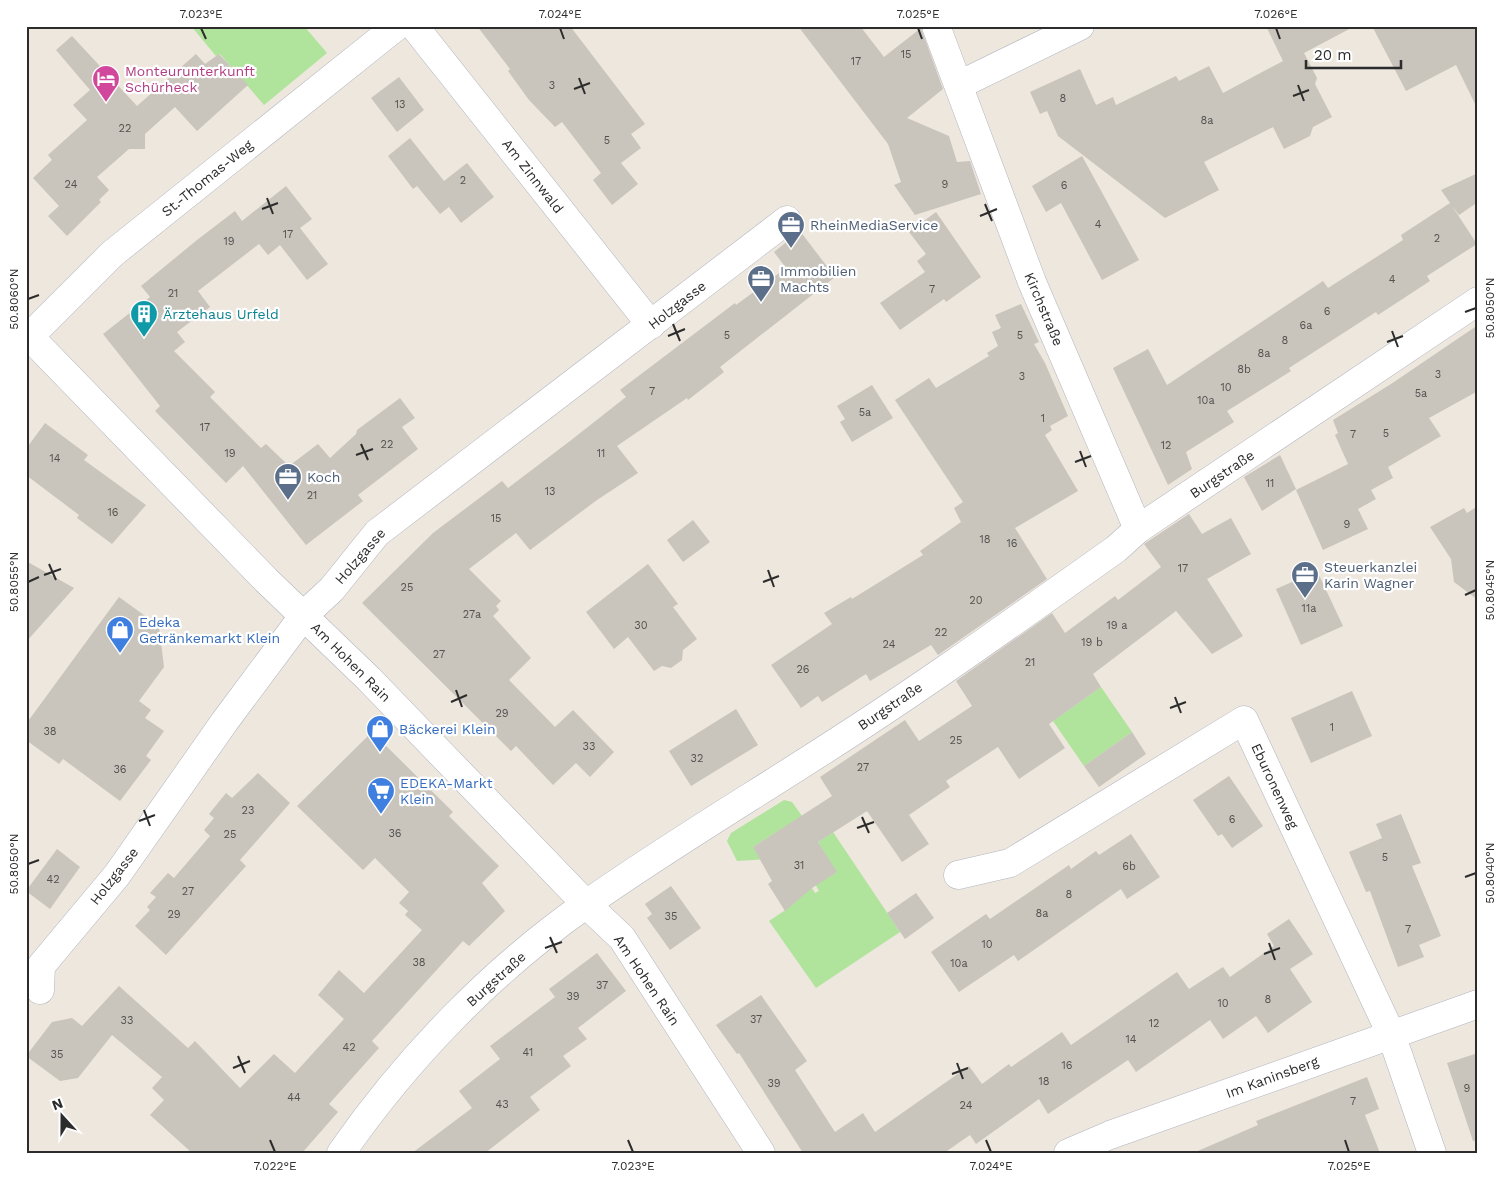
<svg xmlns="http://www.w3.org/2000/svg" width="1504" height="1179" viewBox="0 0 1504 1179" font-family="'Work Sans',sans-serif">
  <rect width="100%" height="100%" fill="#ede7de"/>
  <g fill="#b0e39b">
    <polygon points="191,26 304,26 327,53 264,105 220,54 216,56"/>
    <polygon points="1101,687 1132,732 1084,766 1053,721"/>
    <polygon points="784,800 792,802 802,816 753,847 766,859 737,861 727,841 731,833"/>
    <polygon points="833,832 900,932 816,988 769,921 787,909 784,905 812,888 815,893 819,891 813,880 836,872 818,842"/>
  </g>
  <g fill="#c9c5bc">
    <polygon points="477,26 570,26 645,124 631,134 641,148 621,163 638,184 612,205 593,180 601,173 562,122 555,127 529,100 508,71 510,69"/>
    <polygon points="798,26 860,26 884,57 921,28 943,89 907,118 949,136 957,162 970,161 981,194 915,215 894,185 901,182 888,144"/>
    <polygon points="1266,26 1355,26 1304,53 1317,78 1315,84 1332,117 1313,127 1310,136 1284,149 1273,127 1204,162 1219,190 1165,218 1058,136 1047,111 1040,114 1030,92 1080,69 1096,105 1113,97 1116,105 1176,76 1179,81 1209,66 1223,93 1283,61"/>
    <polygon points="1372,26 1478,26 1478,110 1456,65 1406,91"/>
    <polygon points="72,36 137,106 196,54 205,64 219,54 248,85 197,131 175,107 145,134 145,149 129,149 97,177 109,190 99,200 101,202 67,236 48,216 59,206 33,178 52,160 48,155 87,120 73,105 90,90 56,50"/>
    <polygon points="399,77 424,110 397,132 371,98"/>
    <polygon points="410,138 444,181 467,163 494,197 461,223 449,207 440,214 417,186 413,189 388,156"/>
    <polygon points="1082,156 1139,260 1102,280 1061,203 1046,212 1032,186"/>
    <polygon points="1478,173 1478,202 1459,215 1452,206 1477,244 1427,276 1430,281 1378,315 1376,312 1289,368 1291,371 1227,411 1234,422 1186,452 1192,469 1168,485 1113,368 1148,349 1167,385 1323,281 1328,288 1403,240 1401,235 1450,203 1441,190"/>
    <polygon points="286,186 312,219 300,228 328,264 307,280 280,245 268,255 259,244 198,291 210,307 177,332 185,342 174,351 215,392 210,397 261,448 266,444 289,466 318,444 330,458 356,434 357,430 400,398 415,418 402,427 418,449 358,495 363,501 306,545 243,466 226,483 155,411 160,406 103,334 150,297 141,286 197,240 235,211 242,221"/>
    <polygon points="936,212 981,277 946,302 944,299 900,330 880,303 925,272 917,261 926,254 909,232"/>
    <polygon points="800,231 835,277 720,367 724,372 688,400 687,398 617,446 638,473 597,500 530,550 516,533 469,569 501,601 496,606 499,610 493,616 531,658 509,680 555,727 573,710 614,752 590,777 576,763 553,785 516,746 511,751 362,603 433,533 502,481 508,488 570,441 626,397 620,390 735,303 736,305 786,268 774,252"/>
    <polygon points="1021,304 1039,342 1034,344 1045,363 1068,416 1050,426 1052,430 1045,435 1078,491 1015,528 1047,579 938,655 931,645 870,681 866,674 822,702 818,696 801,708 771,665 832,624 824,613 851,597 852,599 923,555 920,551 961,522 954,508 963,502 895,400 929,378 936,388 989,356 987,353 998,346 992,332 1001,328 995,315"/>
    <polygon points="1478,325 1478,391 1429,418 1441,436 1388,467 1393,478 1371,490 1376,499 1358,509 1368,529 1323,550 1296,490 1348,464 1335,435 1338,433 1333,420 1391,384"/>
    <polygon points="872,385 893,418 852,442 840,422 845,419 837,406"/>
    <polygon points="45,423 88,455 84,460 146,505 112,544 77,518 79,515 26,475 26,449"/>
    <polygon points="1280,455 1296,489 1262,511 1244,477"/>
    <polygon points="1478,506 1478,600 1454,582 1451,559 1430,527 1464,508 1467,513"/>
    <polygon points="1189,514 1202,534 1231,518 1251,554 1207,579 1243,636 1212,654 1176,611 1093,674 1101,687 1049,724 1065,748 1019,779 998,747 946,781 950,787 909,815 929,844 902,862 867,811 818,842 837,872 812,888 785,911 768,884 772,881 753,847 832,796 820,777 905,720 919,741 972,706 956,681 1052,613 1065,633 1115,596 1118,600 1161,567 1144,544"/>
    <polygon points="693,520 710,542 683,562 667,540"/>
    <polygon points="26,561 74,588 26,642"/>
    <polygon points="648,564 678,604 673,607 697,639 683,650 682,660 671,668 662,666 654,671 628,637 614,649 586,612"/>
    <polygon points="1317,571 1343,626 1301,645 1276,589"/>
    <polygon points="119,597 159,626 164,667 139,701 151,710 145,718 164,731 146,756 151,760 120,801 63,759 59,764 26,740 26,724"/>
    <polygon points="1352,691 1372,736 1311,763 1291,718"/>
    <polygon points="736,709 758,745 691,786 669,751"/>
    <polygon points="372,732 453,812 449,816 499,866 482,883 505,911 469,946 463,941 372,1041 379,1048 329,1104 338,1112 302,1153 192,1153 150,1115 164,1100 152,1088 162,1077 112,1035 78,1078 60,1081 26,1056 52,1022 72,1018 82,1026 119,986 188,1048 195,1041 240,1088 274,1054 295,1073 344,1019 318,995 339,970 364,993 422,930 405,915 408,911 399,903 409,892 375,858 363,870 297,806"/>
    <polygon points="1132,732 1146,754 1099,787 1084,766"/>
    <polygon points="258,773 290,803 240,860 246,866 166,955 135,926 150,910 147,907 156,897 150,893 168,873 174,878 210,836 204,830 214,818 209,814 226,793 232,798"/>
    <polygon points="1229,776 1263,826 1232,848 1222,834 1218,836 1193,800"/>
    <polygon points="1401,814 1421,863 1412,866 1441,936 1419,945 1424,957 1398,967 1370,891 1366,892 1349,852 1382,838 1376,824"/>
    <polygon points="1131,834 1160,877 1127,899 1121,889 1018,961 1014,955 959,992 931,952 986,914 990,919 1069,865 1071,869 1096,851 1099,855"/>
    <polygon points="57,849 80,867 50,909 26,891"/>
    <polygon points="671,886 701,928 670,950 647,918 652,914 645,904"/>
    <polygon points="916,893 934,918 905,939 887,913"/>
    <polygon points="1289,919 1313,954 1290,969 1312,1002 1268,1033 1256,1016 1223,1039 1210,1020 1136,1072 1128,1060 1048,1114 1039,1099 976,1144 970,1135 944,1153 803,1153 739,1053 737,1054 716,1025 761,995 807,1061 795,1070 835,1132 863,1113 875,1132 969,1066 982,1084 1009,1064 1011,1067 1062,1032 1071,1045 1177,972 1189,989 1223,967 1230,977 1274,946 1267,934"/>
    <polygon points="597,953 626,991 578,1028 587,1039 563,1056 571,1066 530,1097 540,1110 485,1153 412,1153 472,1108 459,1091 500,1059 490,1046 555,997 549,989"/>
    <polygon points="1478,1053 1478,1140 1473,1141 1447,1063"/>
    <polygon points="1367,1077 1379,1109 1365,1115 1380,1153 1193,1153 1258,1125 1256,1121"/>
  </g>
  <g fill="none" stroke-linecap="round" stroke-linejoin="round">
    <defs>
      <g id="street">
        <polyline points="414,26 651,325"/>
        <polyline points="936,26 1032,282 1138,529"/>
        <polyline points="959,85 1080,26"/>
        <polyline points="26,333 266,580 369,679 586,904 622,938 761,1153"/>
        <polyline points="26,340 112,254 397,26"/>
        <polyline points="958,875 1010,863 1244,720 1391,1034 1432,1153"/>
        <polyline points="40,990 41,966 117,875 225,721 304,615 332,589 377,533 787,220"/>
        <path d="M341 1153C407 1058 493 969 588 903 669 846 755 795 838 741 933 680 1024 614 1116 549L1138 529 1478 301"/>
        <polyline points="1068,1153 1110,1135 1478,1004"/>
      </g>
    </defs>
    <use href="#street" stroke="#b2b4bf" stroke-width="29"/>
    <use href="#street" stroke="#fff" stroke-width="28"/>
  </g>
  <path fill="none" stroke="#2c2c2c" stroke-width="2" d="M201 28 206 39M560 28 564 39M918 28 922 39M1276 28 1280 39M579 78 585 94M1298 85 1304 101M574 89 590 83M1293 96 1309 90M267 198 273 214M985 204 992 221M262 209 278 203M980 216 997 209M28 299 39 295M1465 312 1476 308M673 324 680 341M1392 331 1398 347M668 336 685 329M1387 342 1403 336M361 444 368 460M1080 451 1086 467M356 455 373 449M1075 462 1091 456M49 564 56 580M768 570 774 587M44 575 61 569M28 582 39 577M763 582 779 576M1465 595 1476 590M456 690 462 707M1175 697 1181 713M451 702 467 695M1170 708 1186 702M144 810 150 826M862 817 869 833M139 821 155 815M857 828 874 822M28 864 39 860M1465 877 1476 873M550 937 557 953M1269 943 1275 960M545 948 562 942M1264 954 1280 948M238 1056 245 1073M957 1063 963 1079M233 1068 250 1061M952 1074 968 1068M270 1140 275 1152M628 1140 633 1152M986 1140 991 1152M1345 1140 1349 1152"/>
  <defs>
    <symbol id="hotel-pin" viewBox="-11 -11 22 30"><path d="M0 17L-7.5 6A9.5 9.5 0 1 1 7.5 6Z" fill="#d1479c" stroke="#fff"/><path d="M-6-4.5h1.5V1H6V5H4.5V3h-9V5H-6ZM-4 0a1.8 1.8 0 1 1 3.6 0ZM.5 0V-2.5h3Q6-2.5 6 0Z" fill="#fff"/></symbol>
    <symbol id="office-pin" viewBox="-11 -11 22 30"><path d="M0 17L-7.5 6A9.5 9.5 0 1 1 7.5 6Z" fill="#5c6f8a" stroke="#fff"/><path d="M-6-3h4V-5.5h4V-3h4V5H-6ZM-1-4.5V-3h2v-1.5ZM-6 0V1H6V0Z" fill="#fff"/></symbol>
    <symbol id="building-pin" viewBox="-11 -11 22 30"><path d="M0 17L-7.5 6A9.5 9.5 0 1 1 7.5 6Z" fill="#0f9aa8" stroke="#fff"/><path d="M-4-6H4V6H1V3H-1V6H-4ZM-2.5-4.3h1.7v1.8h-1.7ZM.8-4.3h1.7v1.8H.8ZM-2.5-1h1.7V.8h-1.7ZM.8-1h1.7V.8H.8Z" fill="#fff"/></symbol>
    <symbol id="shop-pin" viewBox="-11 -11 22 30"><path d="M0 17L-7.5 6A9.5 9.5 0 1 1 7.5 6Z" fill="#3f7fe0" stroke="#fff"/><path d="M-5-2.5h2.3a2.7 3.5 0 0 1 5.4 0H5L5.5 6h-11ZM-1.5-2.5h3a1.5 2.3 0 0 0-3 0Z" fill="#fff"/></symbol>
    <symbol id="supermarket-pin" viewBox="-11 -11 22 30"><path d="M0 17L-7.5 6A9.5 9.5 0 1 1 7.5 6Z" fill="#3f7fe0" stroke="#fff"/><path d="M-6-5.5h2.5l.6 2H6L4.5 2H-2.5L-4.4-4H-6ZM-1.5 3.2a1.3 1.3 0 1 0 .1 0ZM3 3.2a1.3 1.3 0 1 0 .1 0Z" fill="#fff"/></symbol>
  </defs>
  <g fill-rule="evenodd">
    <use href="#hotel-pin" x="90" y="63" width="32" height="43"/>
    <use href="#office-pin" x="775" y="209" width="32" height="43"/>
    <use href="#office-pin" x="745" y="263" width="32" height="43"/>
    <use href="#building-pin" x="128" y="298" width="32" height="43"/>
    <use href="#office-pin" x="272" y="461" width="32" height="43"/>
    <use href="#office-pin" x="1289" y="559" width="32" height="43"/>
    <use href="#shop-pin" x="104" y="614" width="32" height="43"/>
    <use href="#shop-pin" x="364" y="713" width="32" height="43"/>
    <use href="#supermarket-pin" x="365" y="775" width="32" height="43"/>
  </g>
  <g text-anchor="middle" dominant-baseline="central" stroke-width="4.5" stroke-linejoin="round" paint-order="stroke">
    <g font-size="11" fill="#535250">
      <text x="906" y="54">15</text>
      <text x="856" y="61">17</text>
      <text x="552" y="85">3</text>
      <text x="1063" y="98">8</text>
      <text x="400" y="104">13</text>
      <text x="1207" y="120">8a</text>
      <text x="125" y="128">22</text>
      <text x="607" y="140">5</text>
      <text x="463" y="180">2</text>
      <text x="71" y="184">24</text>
      <text x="945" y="184">9</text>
      <text x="1064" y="185">6</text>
      <text x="1098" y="224">4</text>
      <text x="288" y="234">17</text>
      <text x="1437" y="238">2</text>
      <text x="229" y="241">19</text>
      <text x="1392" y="279">4</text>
      <text x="932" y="289">7</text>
      <text x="173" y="293">21</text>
      <text x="1327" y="311">6</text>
      <text x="1306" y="325">6a</text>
      <text x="727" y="335">5</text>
      <text x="1020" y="335">5</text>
      <text x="1285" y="340">8</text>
      <text x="1264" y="353">8a</text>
      <text x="1244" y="369">8b</text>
      <text x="1438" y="374">3</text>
      <text x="1022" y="376">3</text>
      <text x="1226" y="387">10</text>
      <text x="652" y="391">7</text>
      <text x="1421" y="393">5a</text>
      <text x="1206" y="400">10a</text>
      <text x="865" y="412">5a</text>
      <text x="1043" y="418">1</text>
      <text x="205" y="427">17</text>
      <text x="1386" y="433">5</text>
      <text x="1353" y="434">7</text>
      <text x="387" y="444">22</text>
      <text x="1166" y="445">12</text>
      <text x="230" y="453">19</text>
      <text x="601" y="453">11</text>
      <text x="55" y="458">14</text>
      <text x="1270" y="483">11</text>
      <text x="550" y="491">13</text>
      <text x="312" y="495">21</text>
      <text x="113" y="512">16</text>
      <text x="496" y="518">15</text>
      <text x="1347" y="524">9</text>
      <text x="985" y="539">18</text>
      <text x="1012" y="543">16</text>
      <text x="1183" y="568">17</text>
      <text x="407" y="587">25</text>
      <text x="976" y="600">20</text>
      <text x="1309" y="608">11a</text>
      <text x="472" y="614">27a</text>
      <text x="641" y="625">30</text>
      <text x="1117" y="625">19 a</text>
      <text x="941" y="632">22</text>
      <text x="1092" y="642">19 b</text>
      <text x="889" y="644">24</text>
      <text x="439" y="654">27</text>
      <text x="1030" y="662">21</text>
      <text x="803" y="669">26</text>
      <text x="502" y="713">29</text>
      <text x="1332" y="727">1</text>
      <text x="50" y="731">38</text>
      <text x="956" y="740">25</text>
      <text x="589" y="746">33</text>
      <text x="697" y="758">32</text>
      <text x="863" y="767">27</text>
      <text x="120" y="769">36</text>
      <text x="248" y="810">23</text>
      <text x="1232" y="819">6</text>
      <text x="395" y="833">36</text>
      <text x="230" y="834">25</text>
      <text x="1385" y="857">5</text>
      <text x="799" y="865">31</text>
      <text x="1129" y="866">6b</text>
      <text x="53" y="879">42</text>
      <text x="188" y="891">27</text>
      <text x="1069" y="894">8</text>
      <text x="1042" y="913">8a</text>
      <text x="174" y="914">29</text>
      <text x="671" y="916">35</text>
      <text x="1408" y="929">7</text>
      <text x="987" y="944">10</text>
      <text x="419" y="962">38</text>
      <text x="959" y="963">10a</text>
      <text x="602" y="985">37</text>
      <text x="573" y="996">39</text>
      <text x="1268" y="999">8</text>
      <text x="1223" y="1003">10</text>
      <text x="756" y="1019">37</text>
      <text x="127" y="1020">33</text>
      <text x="1154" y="1023">12</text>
      <text x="1131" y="1039">14</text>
      <text x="349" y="1047">42</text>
      <text x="528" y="1052">41</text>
      <text x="57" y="1054">35</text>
      <text x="1067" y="1065">16</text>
      <text x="1044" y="1081">18</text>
      <text x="774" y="1083">39</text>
      <text x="1467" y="1088">9</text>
      <text x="294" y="1097">44</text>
      <text x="1353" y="1101">7</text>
      <text x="502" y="1104">43</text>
      <text x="966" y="1105">24</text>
    </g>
    <g font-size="14" fill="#b23c85" stroke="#fff" text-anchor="start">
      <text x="125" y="71">Monteurunterkunft<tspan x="125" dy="16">Schürheck</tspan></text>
    </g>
    <g font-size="14" fill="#2c2c2c" stroke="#fff">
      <text transform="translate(533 176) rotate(52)">Am Zinnwald</text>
      <text transform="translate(207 178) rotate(-39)">St.-Thomas-Weg</text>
      <text transform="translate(677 305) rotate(-38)">Holzgasse</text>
      <text transform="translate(1044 309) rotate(67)">Kirchstraße</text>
      <text transform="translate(1222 474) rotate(-34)">Burgstraße</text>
      <text transform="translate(360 556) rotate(-49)">Holzgasse</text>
      <text transform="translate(351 662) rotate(45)">Am Hohen Rain</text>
      <text transform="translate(890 706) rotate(-34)">Burgstraße</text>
      <text transform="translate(1275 786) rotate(65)">Eburonenweg</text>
      <text transform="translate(114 876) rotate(-52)">Holzgasse</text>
      <text transform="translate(496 979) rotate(-42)">Burgstraße</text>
      <text transform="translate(647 980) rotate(56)">Am Hohen Rain</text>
      <text transform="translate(1272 1077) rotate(-20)">Im Kaninsberg</text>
    </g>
    <g font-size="14" fill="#4e5e75" stroke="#fff" text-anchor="start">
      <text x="810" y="225">RheinMediaService</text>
      <text x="780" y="271">Immobilien<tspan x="780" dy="16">Machts</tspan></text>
      <text x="307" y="477">Koch</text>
      <text x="1324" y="567">Steuerkanzlei<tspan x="1324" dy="16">Karin Wagner</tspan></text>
    </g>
    <g font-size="14" fill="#0d838f" stroke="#fff" text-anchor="start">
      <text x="163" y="314">Ärztehaus Urfeld</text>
    </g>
    <g font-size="14" fill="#366cbe" stroke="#fff" text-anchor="start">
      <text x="139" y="622">Edeka<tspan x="139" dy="16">Getränkemarkt Klein</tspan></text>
      <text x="399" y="729">Bäckerei Klein</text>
      <text x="400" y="783">EDEKA-Markt<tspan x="400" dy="16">Klein</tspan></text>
    </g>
  </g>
  <rect width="1504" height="1179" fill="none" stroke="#ffffff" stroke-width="55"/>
  <g transform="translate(62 1116) rotate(339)" stroke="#ffffff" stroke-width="4" paint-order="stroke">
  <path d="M0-4L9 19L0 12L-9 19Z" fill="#2c2c2c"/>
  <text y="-8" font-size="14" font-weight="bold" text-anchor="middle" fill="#2c2c2c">N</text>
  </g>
  <path d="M1306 60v8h95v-8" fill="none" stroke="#2c2c2c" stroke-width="2.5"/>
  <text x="1314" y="60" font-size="15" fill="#2c2c2c" stroke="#ffffff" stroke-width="4" paint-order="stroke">20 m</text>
  <rect x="28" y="28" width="1448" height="1124" fill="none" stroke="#2c2c2c" stroke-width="2"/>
  <g font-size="12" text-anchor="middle" fill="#2c2c2c">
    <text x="201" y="18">7.023°E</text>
    <text x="560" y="18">7.024°E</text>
    <text x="918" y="18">7.025°E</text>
    <text x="1276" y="18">7.026°E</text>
    <text transform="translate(14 299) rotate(-90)" y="4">50.8060°N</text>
    <text transform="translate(1490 308) rotate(-90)" y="4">50.8050°N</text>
    <text transform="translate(14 582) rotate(-90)" y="4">50.8055°N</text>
    <text transform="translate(1490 590) rotate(-90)" y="4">50.8045°N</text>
    <text transform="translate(14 864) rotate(-90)" y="4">50.8050°N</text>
    <text transform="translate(1490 873) rotate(-90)" y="4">50.8040°N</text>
    <text x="275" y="1170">7.022°E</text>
    <text x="633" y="1170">7.023°E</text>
    <text x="991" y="1170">7.024°E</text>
    <text x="1349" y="1170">7.025°E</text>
  </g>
</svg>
